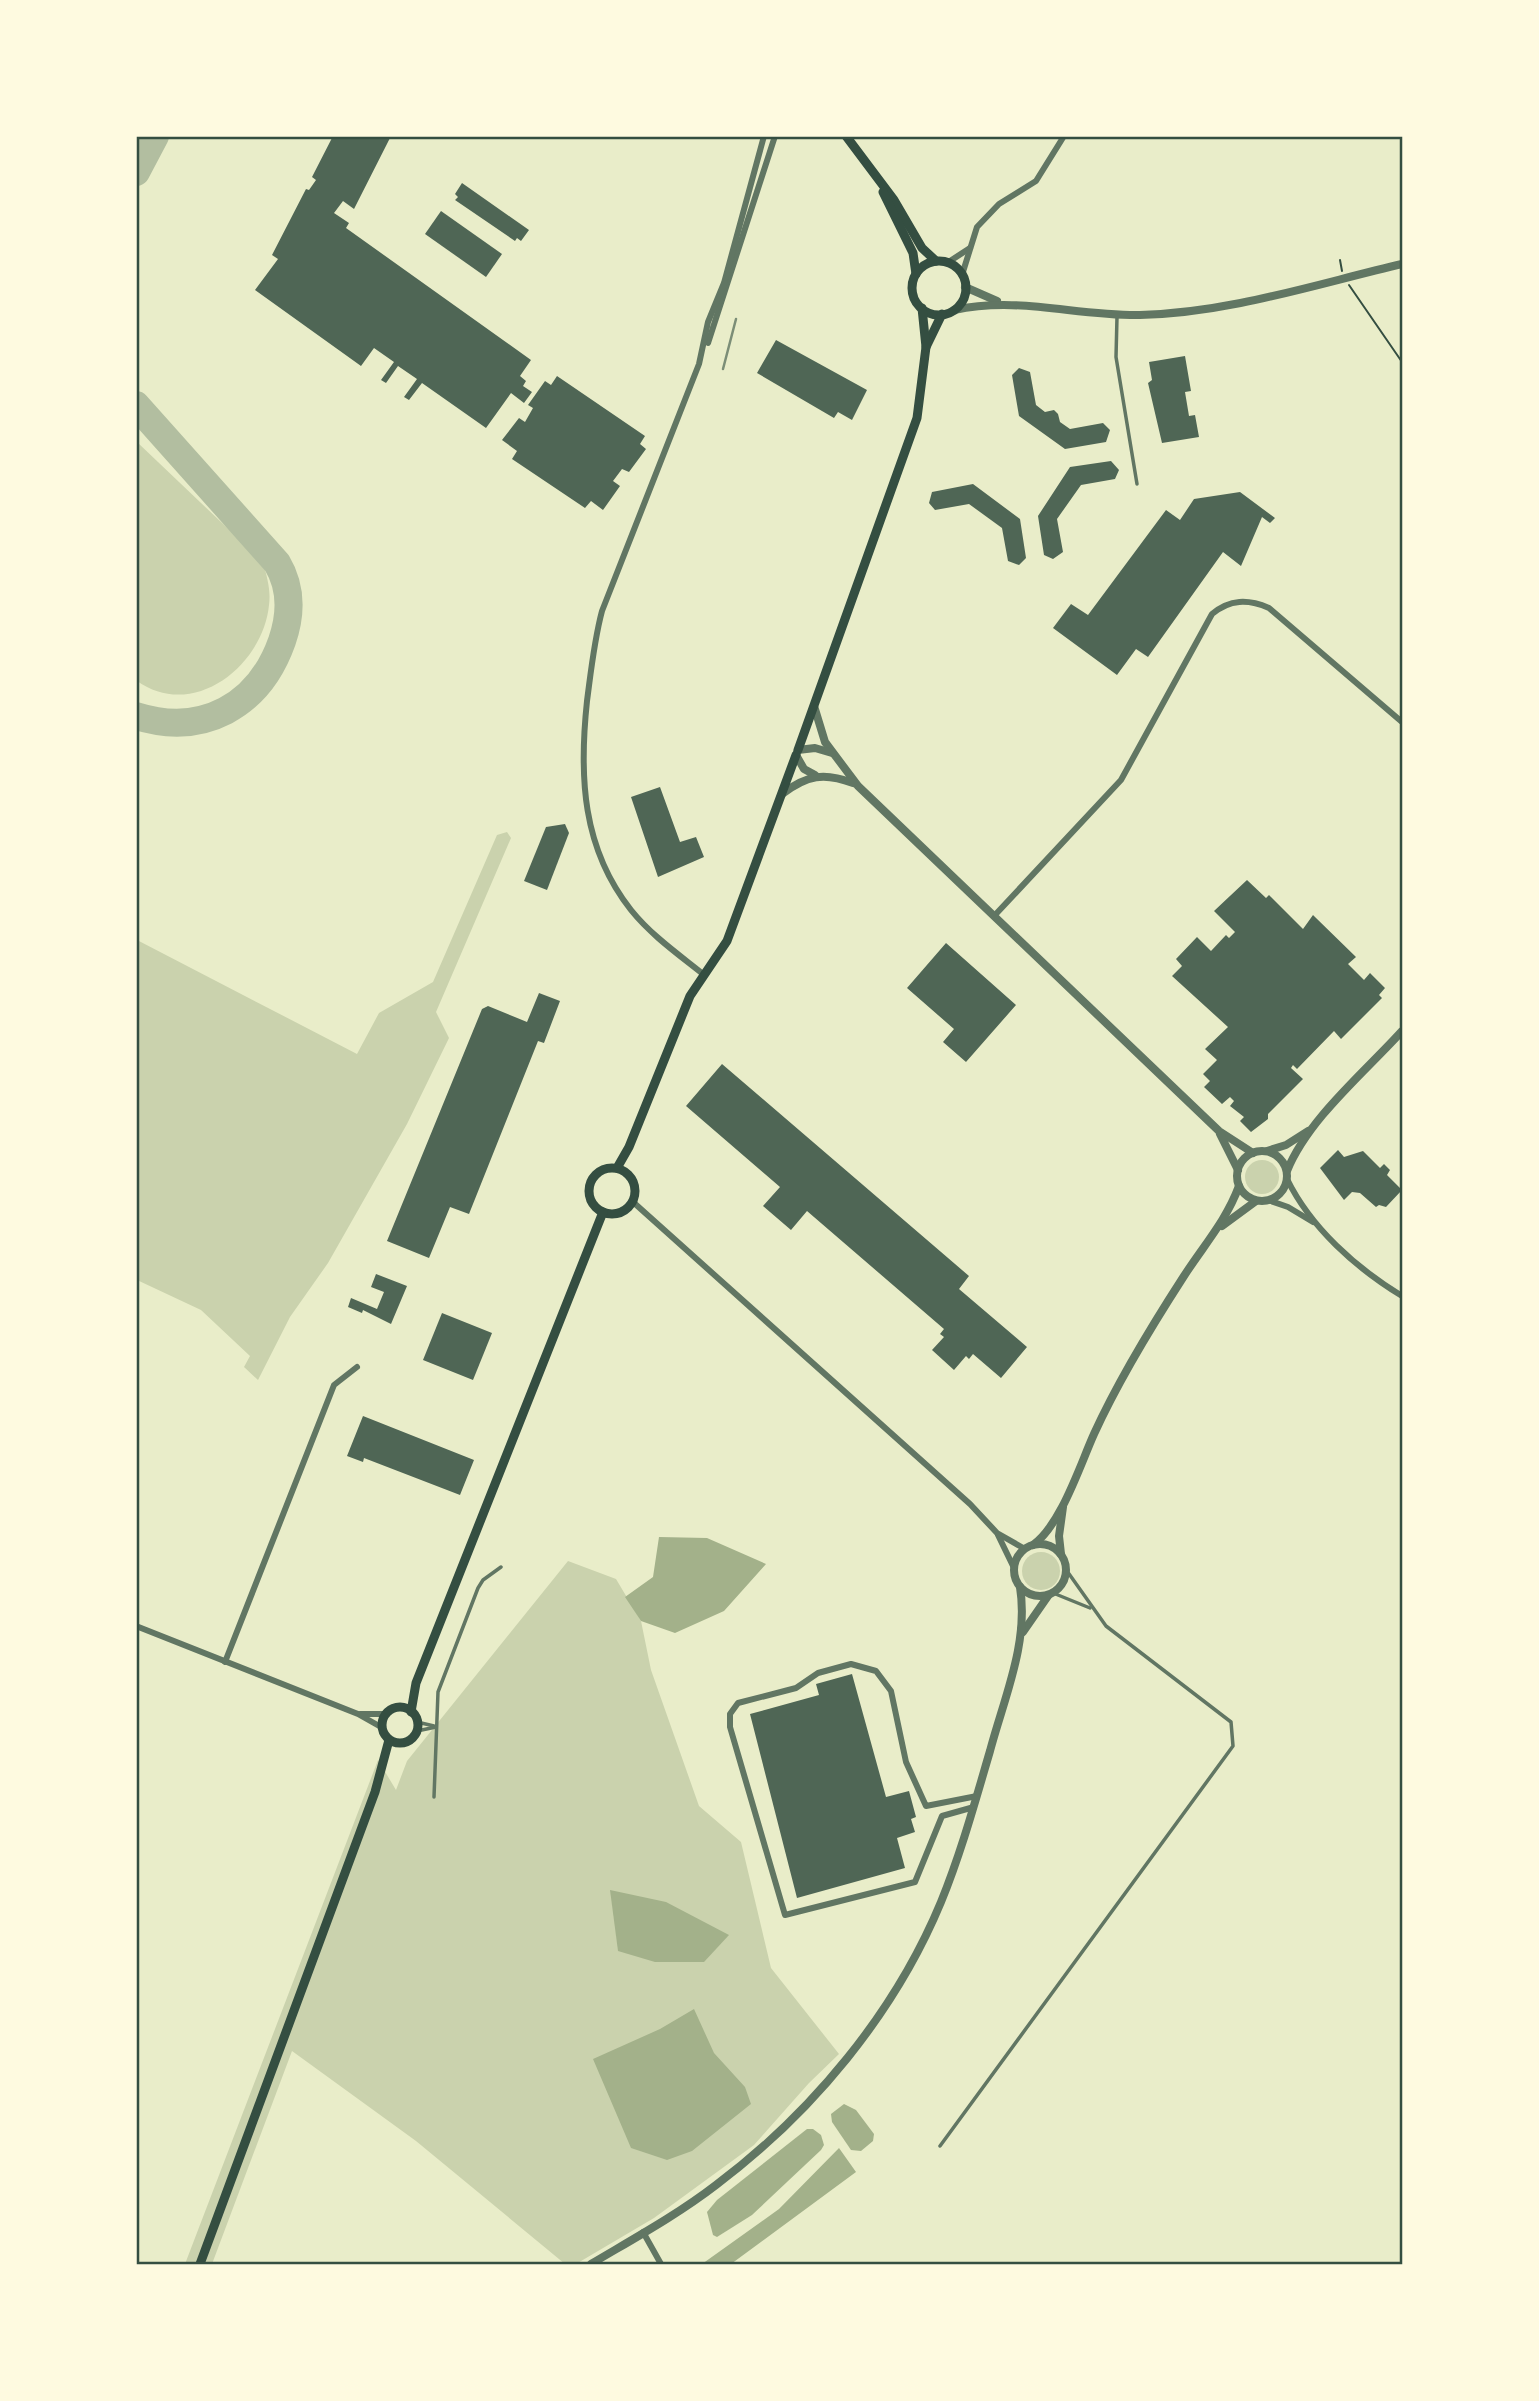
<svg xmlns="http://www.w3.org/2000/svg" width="1539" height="2401" viewBox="0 0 1539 2401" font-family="Helvetica,sans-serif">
  <rect width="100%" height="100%" fill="#e9edc9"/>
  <g fill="#cad2ad">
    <path d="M137 442 263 562C267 577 271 590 269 605 263 666 193 721 137 681Z"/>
    <polygon points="507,832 511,838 436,1012 449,1038 407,1124 328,1263 290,1317 258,1380 244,1367 250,1356 201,1310 137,1280 137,940 357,1054 379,1013 433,982 497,835"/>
    <circle cx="1262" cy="1177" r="17"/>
    <circle cx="1041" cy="1571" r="19"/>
    <polygon points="568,1561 616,1579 641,1621 651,1670 699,1806 741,1842 771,1968 839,2054 809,2083 754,2145 654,2218 576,2264 565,2264 416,2141 292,2051 212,2264 185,2264 378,1760 396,1790 407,1761"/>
  </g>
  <g fill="#a3b18a">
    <polygon points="659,1537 707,1538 766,1564 724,1611 675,1633 641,1621 625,1597 653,1577"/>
    <polygon points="610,1890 666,1902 729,1935 704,1962 655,1962 618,1951"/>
    <polygon points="694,2009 714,2053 745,2087 751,2104 692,2151 667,2160 631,2148 593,2059 660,2029"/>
    <polygon points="844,2104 856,2110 874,2134 873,2141 861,2151 851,2150 832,2122 831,2114"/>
    <polygon points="807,2129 813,2129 821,2135 824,2145 821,2150 752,2215 717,2237 713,2235 707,2212 717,2200"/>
    <polygon points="839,2148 856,2172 731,2264 702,2264 779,2209"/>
  </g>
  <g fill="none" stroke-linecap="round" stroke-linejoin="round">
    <g stroke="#b2bea0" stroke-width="28">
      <polyline points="136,172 155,136"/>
      <path d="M136 405 277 563C292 588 291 615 282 641 259 706 203 737 136 716"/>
    </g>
  </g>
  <g fill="#4f6655">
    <polygon points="333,136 391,136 354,209 343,201 334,213 349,223 346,228 531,360 520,376 526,381 523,386 532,392 524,403 511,393 486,428 422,383 409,400 404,397 417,379 398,366 386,383 381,380 394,362 374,348 361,366 255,290 278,259 272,255 306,189 309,190 316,180 312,177"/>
    <polygon points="462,183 529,230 521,241 517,238 515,241 455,200 458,197 455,194"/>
    <polygon points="441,211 502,254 486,277 425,234"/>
    <polygon points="776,340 867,390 852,420 838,412 834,418 757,373"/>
    <polygon points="1185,356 1191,391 1185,392 1189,416 1195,415 1199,437 1162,443 1148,383 1152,380 1149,362"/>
    <polygon points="1019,368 1030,372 1036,405 1045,412 1054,410 1058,414 1060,422 1070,429 1103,423 1110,430 1106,442 1065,449 1019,416 1012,375"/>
    <polygon points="557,376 645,436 640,444 646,449 629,472 622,469 613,481 620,486 603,510 591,501 585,508 512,459 517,451 502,440 519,418 525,422 533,408 528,405 545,381 551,385"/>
    <polygon points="1111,461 1119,470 1115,479 1081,485 1057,519 1063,552 1053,559 1044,555 1038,516 1070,467"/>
    <polygon points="973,484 1020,519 1026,558 1019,565 1008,561 1002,528 969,504 935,510 929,503 932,492"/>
    <polygon points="1240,492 1275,518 1270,523 1262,517 1241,566 1223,552 1148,657 1136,649 1117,675 1053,628 1071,604 1088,615 1166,510 1180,520 1194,499"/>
    <polygon points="660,787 680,842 696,837 704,857 658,877 631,797"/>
    <polygon points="565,824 569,833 547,890 524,881 546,827"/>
    <polygon points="1247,880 1266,898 1269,895 1303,929 1313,915 1315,917 1356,957 1348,964 1364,980 1370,973 1385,988 1379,995 1382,998 1341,1039 1334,1031 1297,1069 1293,1065 1291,1068 1303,1079 1268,1114 1268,1119 1251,1132 1240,1121 1244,1117 1230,1106 1234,1101 1230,1097 1222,1104 1204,1087 1210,1081 1203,1074 1217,1060 1205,1049 1228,1027 1172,976 1182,966 1176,959 1197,937 1211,951 1226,935 1229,938 1235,932 1214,911"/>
    <polygon points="946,943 1016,1005 966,1062 943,1042 954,1029 907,988"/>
    <polygon points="539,993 560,1001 544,1043 538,1041 469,1214 450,1207 429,1258 387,1241 482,1009 488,1006 527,1022"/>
    <polygon points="722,1064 969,1276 959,1289 1027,1347 1001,1378 973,1354 969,1359 966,1356 954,1370 932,1350 944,1337 940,1334 944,1329 807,1211 791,1230 763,1206 780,1187 686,1106"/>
    <polygon points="1338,1150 1344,1157 1363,1151 1380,1168 1384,1164 1390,1170 1387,1175 1402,1190 1386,1207 1379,1205 1376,1207 1360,1193 1352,1192 1344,1200 1320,1168"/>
    <polygon points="376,1274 407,1286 391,1324 363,1310 362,1313 348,1307 351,1298 377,1309 384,1292 371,1287"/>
    <polygon points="442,1313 492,1333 473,1380 423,1360"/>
    <polygon points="363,1416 474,1460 460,1495 364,1458 363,1462 347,1456"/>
    <polygon points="852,1674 886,1797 909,1791 916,1817 911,1819 915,1832 897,1838 905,1868 797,1898 750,1714 819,1695 816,1684"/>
  </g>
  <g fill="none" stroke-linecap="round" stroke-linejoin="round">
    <g stroke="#344e41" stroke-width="2">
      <polyline points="1340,260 1342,271"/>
      <polyline points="1349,285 1402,362"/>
    </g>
    <g stroke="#617663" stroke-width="3.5">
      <polyline points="1117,317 1116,357 1137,484"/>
      <polyline points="1053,1593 1090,1608"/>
      <polyline points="417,1722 434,1726"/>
      <polyline points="417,1731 436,1727"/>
      <polyline points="434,1797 438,1692 478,1588 483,1580 501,1567"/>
      <polyline points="940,2146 1233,1746 1231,1722 1106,1626 1067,1571"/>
    </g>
    <g stroke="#617663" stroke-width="6">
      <polyline points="947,263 970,248"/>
      <polyline points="962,275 977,227 999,204 1036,181 1064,136"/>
      <polyline points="708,343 775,136"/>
      <path d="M995 915 1121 780 1212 614C1230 599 1248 599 1269 608L1402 722"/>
      <path d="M703 974C678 954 651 935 631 910 582 848 579 776 587 701 591 671 594 641 602 611L699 364 708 322 724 283 764 136"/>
      <path d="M1287 1179C1311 1228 1356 1268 1402 1296"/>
      <polyline points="1268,1200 1288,1207 1313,1222"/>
      <polyline points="633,1202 970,1504 997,1533 1025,1549"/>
      <polyline points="998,1535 1014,1568"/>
      <polyline points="136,1626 358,1714 381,1727"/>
      <polyline points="225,1662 334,1385 357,1367"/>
      <polyline points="360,1714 385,1714"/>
      <polyline points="974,1807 942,1816 915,1882 785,1915 730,1727 730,1714 738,1703 796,1688 818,1673 851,1664 876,1671 891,1691 906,1762 926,1806 977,1796"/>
      <polyline points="643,2232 661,2264"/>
    </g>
    <g stroke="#617663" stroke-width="8">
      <polyline points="965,287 997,301"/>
      <path d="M954 310C1019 296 1075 316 1140 315 1229 313 1316 284 1402 264"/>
      <polyline points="814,706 825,742 858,786 1219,1131 1253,1153"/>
      <polyline points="815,775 804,769 796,755 798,750 815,748 832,753"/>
      <path d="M782 794C807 775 824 772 853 783"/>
      <polyline points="1220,1134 1238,1170"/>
      <circle cx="1262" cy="1176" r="25"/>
      <polyline points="1267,1151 1286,1145 1308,1131"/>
      <path d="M1287 1171C1308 1119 1365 1072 1402 1031"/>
      <polyline points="1222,1226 1256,1201"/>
      <circle cx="1040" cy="1570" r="26"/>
      <path d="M1033 1545C1061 1525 1080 1465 1094 1434 1119 1379 1151 1327 1184 1276 1204 1245 1226 1221 1239 1186"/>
      <polyline points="1061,1554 1059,1536 1063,1507"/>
      <polyline points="1023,1632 1048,1596"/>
      <path d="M591 2264C633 2239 677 2215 716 2185 812 2113 895 2013 941 1902 961 1853 975 1802 990 1751 1004 1698 1029 1643 1020 1587"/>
    </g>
    <g stroke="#344e41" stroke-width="9">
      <polyline points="846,136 894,200 922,248 936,261"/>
      <polyline points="883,192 913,253 916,274"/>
      <circle cx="939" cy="288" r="27"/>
      <polyline points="926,347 942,314"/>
      <polyline points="798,750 917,418 926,347 922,308"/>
      <polyline points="617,1168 629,1147 690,996 727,941 796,755"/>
      <circle cx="612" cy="1191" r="23"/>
      <circle cx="400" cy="1725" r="18"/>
      <polyline points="411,1712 416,1683 603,1212"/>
      <polyline points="200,2264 375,1792 389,1740"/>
    </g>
    <polyline stroke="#7c8e77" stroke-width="2.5" points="723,369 736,319"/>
  </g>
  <rect width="1539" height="2401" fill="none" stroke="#fefae0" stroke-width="276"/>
  <rect x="138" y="138" width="1263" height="2125" fill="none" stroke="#344e41" stroke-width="2.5"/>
</svg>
